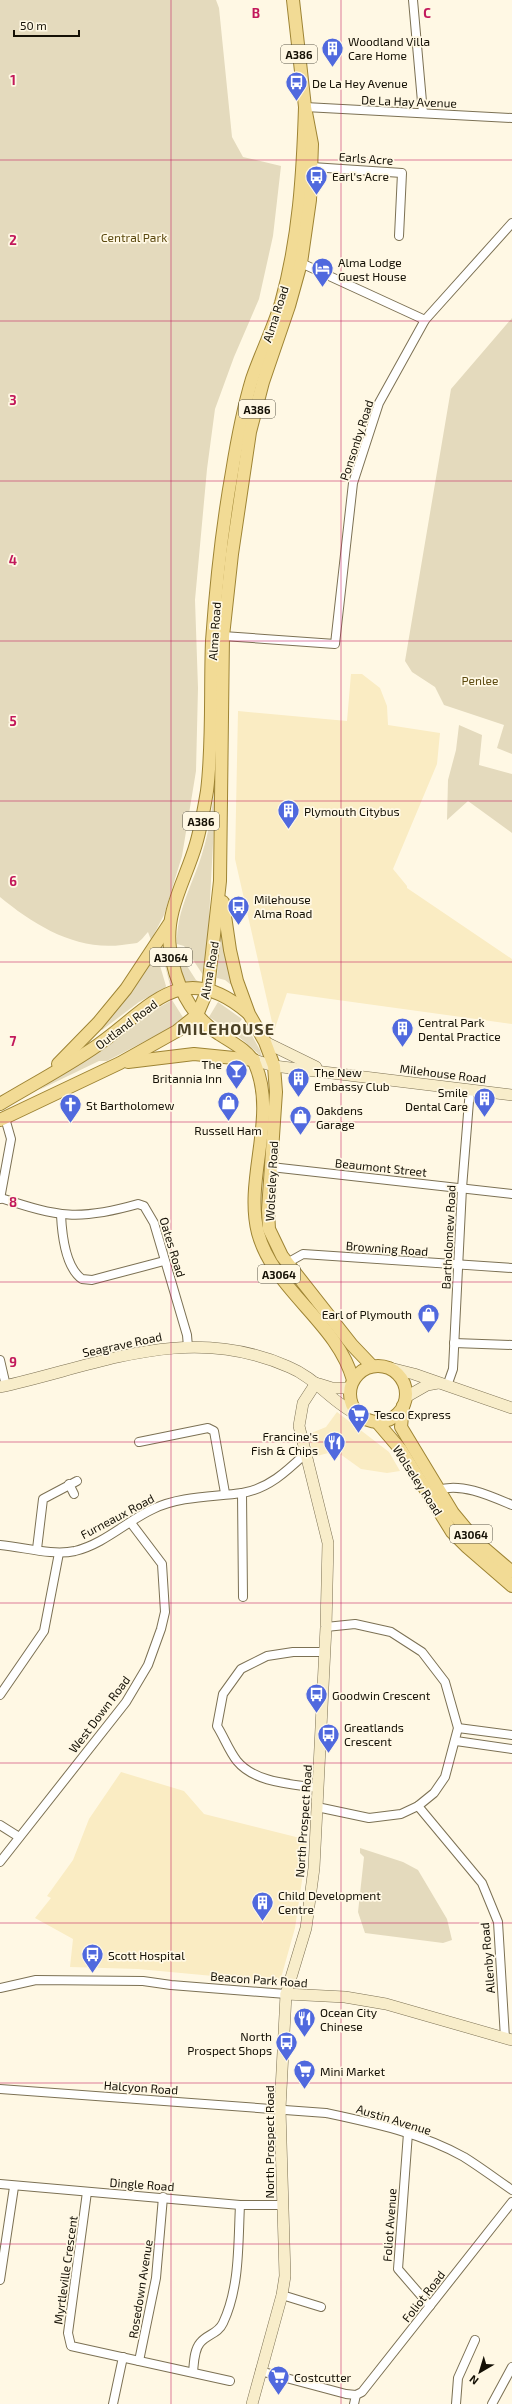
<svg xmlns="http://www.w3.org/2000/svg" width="512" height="2404" viewBox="0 0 512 2404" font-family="'Exo 2',sans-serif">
  <rect width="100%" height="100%" fill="#fff8e4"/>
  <g fill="#faecc3">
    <polygon points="351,674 362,674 380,688 387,706 388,725 440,733 437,764 393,869 407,886 407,888 512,959 512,1024 287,993 274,1031 235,859 238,711 347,721"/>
    <polygon points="337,1412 389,1452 400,1471 387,1473 361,1469 336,1451 313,1457 309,1434 326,1427"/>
    <polygon points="121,1772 184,1791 204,1814 308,1840 295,1928 281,1978 277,1982 138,1969 70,1967 73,1939 35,1918 51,1898 47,1896 73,1860 89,1819"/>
  </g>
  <g fill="#e4dabd">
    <path d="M0 0H216L219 8 232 137 243 157 281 166 273 236 259 299 234 357 215 409 207 469 195 600 198 688 196 771 182 856 164 915 151 940 148 932C145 935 141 941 137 943 133 944 126 944 122 945 76 951 34 925 0 897Z"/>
    <polygon points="512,318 512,754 497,748 504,725 444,705 435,687 412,672 405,661 451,389"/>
    <polygon points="459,725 482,735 479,765 512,774 512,833 468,801 447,820 448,780 456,750"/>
    <path d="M215 778 216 786 206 976 203 975 184 946 177 944C176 911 193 884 202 854 210 829 213 804 215 778Z"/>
    <polygon points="220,932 222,932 232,983 230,984 225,980 217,978"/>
    <polygon points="156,952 166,986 165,988 139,1002 102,1030 100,1028"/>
    <polygon points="178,952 196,980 202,983 185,984 175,954"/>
    <polygon points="162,954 171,984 170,985"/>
    <polygon points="172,1000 184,1019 176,1025 107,1061 99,1061 39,1090 149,1013"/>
    <polygon points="218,1002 242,1019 238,1024 231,1022 230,1025 236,1029 234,1033 209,1017"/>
    <polygon points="245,1023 260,1050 262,1057 238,1036"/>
    <polygon points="360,1848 403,1862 418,1870 447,1919 452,1940 443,1943 365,1933 358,1912 364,1857 360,1853"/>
  </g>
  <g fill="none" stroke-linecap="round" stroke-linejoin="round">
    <defs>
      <g id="street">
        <polyline points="413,0 423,113"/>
        <polyline points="305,107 512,118"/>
        <polyline points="312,167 402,173 399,236"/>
        <polyline points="301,263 425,320"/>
        <polyline points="223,636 335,644 353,483 379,403 425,320 512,223"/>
        <polyline points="271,1167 512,1194"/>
        <path d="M1 1198C59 1217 78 1221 138 1204L144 1206 154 1223 187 1335 188 1347"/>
        <polyline points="0,1199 11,1139 5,1118"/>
        <path d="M61 1215C62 1235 65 1267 82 1279L92 1280 164 1261"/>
        <polyline points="287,1263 303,1254 512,1268"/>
        <polyline points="454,1343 512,1345"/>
        <polyline points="0,1360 6,1386"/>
        <polyline points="447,1386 453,1369 462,1188 470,1089"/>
        <polyline points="139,1442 208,1428 214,1431 225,1493"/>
        <polyline points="69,1484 74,1494"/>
        <path d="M438 1490C461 1482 491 1496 512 1505"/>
        <polyline points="242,1493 243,1597"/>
        <path d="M0 1545C24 1547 52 1556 75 1551 104 1544 127 1521 153 1509 180 1496 212 1497 242 1493 268 1489 287 1471 305 1454"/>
        <polyline points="37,1549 43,1499 77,1481"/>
        <polyline points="0,1695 44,1631 59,1553"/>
        <polyline points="458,1728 512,1735"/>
        <polyline points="456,1741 512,1749"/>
        <path d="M318 1788C292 1784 255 1783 237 1761 229 1751 224 1737 217 1726L223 1694 241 1669 267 1656 293 1652H325"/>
        <polyline points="418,1806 482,1883 498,1922 505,2038"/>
        <polyline points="317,1807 369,1818 401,1814 418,1806 434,1793 445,1777 458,1728 445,1682 422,1652 391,1632 355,1624 326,1627"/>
        <polyline points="0,1825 19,1837"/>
        <polyline points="0,1862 126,1702 148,1665 161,1629 165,1612 162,1564 131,1523"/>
        <polyline points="0,1988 36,1980 143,1981 171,1985 286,1994"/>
        <path d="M0 2089 326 2113C373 2123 421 2133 464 2157 480 2167 496 2179 512 2190"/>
        <polyline points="408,2133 398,2269 430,2306"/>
        <polyline points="0,2184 240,2205 282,2205"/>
        <polyline points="87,2192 68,2333 71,2346 230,2381"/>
        <polyline points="0,2280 14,2187"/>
        <polyline points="282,2295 321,2307"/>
        <polyline points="139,2361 156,2278 163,2197"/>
        <polyline points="260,2371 346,2394 356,2395"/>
        <path d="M193 2372C194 2363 194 2350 200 2343 207 2334 218 2334 223 2323 240 2287 238 2244 240 2205"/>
        <polyline points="113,2404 123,2357"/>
        <polyline points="354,2404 356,2395 362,2392 512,2202"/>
        <polyline points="456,2404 458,2378 475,2340"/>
        <polyline points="492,2404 512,2367"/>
      </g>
      <g id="secondary">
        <polyline points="265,1042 316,1067"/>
        <polyline points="254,1060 274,1066 512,1095"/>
        <polyline points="390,1368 414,1374 512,1408"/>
        <polyline points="319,1384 332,1388 350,1388"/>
        <path d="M0 1387C100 1365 187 1322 289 1367 316 1378 332 1403 358 1415"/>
        <polyline points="406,1397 427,1385 438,1383"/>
        <polyline points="286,1994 345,1997 386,2004 512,2040"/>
        <polyline points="252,2404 282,2295 285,2276 280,2109 285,2014 286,1994 306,1928 314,1868 326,1627 328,1543 299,1426 303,1403 316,1383"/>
      </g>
      <g id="primary">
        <path d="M305 107C303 173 299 239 281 303 273 329 261 353 252 379 243 409 237 441 232 472 222 528 216 585 212 641 210 690 213 743 207 791 204 809 201 827 196 844 186 879 165 911 170 948 174 981 190 1016 219 1034 231 1042 248 1050 255 1064 278 1117 244 1178 258 1233 274 1291 337 1322 353 1380"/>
        <polyline points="223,902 230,950 237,981 249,1014 265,1042 274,1066 276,1092 268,1210 269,1229 282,1256 352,1345 372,1366"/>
        <polyline points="128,1062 194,1054 254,1060"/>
        <polyline points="58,1064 98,1023 126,989 169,924"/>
        <path d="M0 1104C30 1086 62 1069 92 1049 147 1013 179 954 248 1013"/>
        <polyline points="0,1120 120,1063 177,1031 197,1015 208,989 220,881 223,636 232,554 250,432 263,382 289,306 301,263 310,200 312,144 305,107 293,0"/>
        <circle cx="378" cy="1394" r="28"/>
        <polyline points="403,1406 401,1427 453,1513 477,1542 512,1572"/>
        <polyline points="377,1422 401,1450 452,1532 467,1547 512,1586"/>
      </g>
    </defs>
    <use href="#street" stroke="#7c7154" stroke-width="10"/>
    <use href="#secondary" stroke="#7c7154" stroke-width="12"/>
    <use href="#primary" stroke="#9e8434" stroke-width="14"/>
    <use href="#street" stroke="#fff" stroke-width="8"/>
    <use href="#secondary" stroke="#f8edca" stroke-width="11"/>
    <use href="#primary" stroke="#f2db95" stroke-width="12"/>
  </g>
  <path fill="none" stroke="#c2185b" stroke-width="1" stroke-opacity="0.55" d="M171 0V2404M341 0V2404M0 160H512M0 321H512M0 481H512M0 641H512M0 801H512M0 962H512M0 1122H512M0 1282H512M0 1442H512M0 1603H512M0 1763H512M0 1923H512M0 2083H512M0 2244H512"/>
  <defs>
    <symbol id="building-pin" viewBox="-11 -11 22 30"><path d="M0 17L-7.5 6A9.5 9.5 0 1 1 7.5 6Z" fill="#5069de" stroke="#fff8e4"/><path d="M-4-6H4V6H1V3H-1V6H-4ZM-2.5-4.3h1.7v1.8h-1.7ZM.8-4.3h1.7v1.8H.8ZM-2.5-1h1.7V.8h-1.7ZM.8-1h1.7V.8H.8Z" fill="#fff"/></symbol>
    <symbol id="bus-pin" viewBox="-11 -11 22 30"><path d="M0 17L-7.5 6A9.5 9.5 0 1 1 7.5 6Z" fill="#5069de" stroke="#fff8e4"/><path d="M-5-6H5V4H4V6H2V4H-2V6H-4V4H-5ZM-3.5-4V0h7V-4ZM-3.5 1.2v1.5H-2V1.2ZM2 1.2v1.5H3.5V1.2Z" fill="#fff"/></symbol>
    <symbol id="hotel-pin" viewBox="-11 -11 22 30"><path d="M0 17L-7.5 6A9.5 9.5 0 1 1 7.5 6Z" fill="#5069de" stroke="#fff8e4"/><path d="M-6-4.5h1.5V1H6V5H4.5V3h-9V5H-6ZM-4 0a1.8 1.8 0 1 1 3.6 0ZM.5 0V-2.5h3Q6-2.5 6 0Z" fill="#fff"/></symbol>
    <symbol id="bar-pin" viewBox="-11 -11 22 30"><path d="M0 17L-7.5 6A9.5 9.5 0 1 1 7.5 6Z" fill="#5069de" stroke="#fff8e4"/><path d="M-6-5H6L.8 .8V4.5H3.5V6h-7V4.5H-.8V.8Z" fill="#fff"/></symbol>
    <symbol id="shop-pin" viewBox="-11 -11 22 30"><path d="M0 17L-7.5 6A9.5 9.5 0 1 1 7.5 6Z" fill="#5069de" stroke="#fff8e4"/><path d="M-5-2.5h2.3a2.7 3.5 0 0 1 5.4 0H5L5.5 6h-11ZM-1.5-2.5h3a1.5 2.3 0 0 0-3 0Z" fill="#fff"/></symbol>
    <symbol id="church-pin" viewBox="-11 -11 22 30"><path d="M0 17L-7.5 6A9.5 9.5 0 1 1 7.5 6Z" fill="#5069de" stroke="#fff8e4"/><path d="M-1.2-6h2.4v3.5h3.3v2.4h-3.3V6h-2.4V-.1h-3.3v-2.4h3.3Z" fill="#fff"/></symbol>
    <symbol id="supermarket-pin" viewBox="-11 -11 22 30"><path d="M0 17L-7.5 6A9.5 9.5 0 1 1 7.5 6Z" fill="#5069de" stroke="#fff8e4"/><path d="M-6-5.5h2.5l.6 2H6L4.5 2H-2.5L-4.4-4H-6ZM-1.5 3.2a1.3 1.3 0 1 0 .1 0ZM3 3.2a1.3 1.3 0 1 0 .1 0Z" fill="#fff"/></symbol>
    <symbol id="restaurant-pin" viewBox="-11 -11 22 30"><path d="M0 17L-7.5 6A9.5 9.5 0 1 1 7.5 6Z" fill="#5069de" stroke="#fff8e4"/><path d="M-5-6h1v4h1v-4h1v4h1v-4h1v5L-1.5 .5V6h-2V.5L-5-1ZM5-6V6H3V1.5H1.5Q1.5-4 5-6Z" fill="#fff"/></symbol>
  </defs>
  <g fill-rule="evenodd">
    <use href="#building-pin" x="320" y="36" width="25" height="34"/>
    <use href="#bus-pin" x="284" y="70" width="25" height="34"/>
    <use href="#bus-pin" x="304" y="164" width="25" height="34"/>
    <use href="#hotel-pin" x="310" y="256" width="25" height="34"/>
    <use href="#building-pin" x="276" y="798" width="25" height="34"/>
    <use href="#bus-pin" x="226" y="894" width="25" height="34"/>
    <use href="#building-pin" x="390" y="1016" width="25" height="34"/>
    <use href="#bar-pin" x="224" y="1058" width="25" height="34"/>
    <use href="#building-pin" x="286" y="1066" width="25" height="34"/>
    <use href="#building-pin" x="472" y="1086" width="25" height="34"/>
    <use href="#shop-pin" x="216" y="1090" width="25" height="34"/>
    <use href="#church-pin" x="58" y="1092" width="25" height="34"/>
    <use href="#shop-pin" x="288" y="1104" width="25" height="34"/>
    <use href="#shop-pin" x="416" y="1302" width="25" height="34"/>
    <use href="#supermarket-pin" x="346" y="1402" width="25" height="34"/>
    <use href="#restaurant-pin" x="322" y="1430" width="25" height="34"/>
    <use href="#bus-pin" x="304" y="1682" width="25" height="34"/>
    <use href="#bus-pin" x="316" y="1722" width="25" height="34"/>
    <use href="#building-pin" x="250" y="1890" width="25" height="34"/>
    <use href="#bus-pin" x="80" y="1942" width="25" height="34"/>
    <use href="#restaurant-pin" x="292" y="2006" width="25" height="34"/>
    <use href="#bus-pin" x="274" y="2030" width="25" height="34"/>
    <use href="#supermarket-pin" x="292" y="2058" width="25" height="34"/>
    <use href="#supermarket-pin" x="266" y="2364" width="25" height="34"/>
  </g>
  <g text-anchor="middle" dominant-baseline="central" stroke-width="3.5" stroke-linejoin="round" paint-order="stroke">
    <g fill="#fff8e4" stroke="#5a5648" stroke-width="1">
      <rect x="281" y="45" width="36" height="18" rx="3"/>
      <rect x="239" y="400" width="36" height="18" rx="3"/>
      <rect x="183" y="812" width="36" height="18" rx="3"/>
      <rect x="150" y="948" width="42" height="18" rx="3"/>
      <rect x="258" y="1265" width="42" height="18" rx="3"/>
      <rect x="450" y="1525" width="42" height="18" rx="3"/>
    </g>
    <g font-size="11" font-weight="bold" fill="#141005">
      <text x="299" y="54">A386</text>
      <text x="257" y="409">A386</text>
      <text x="201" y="821">A386</text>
      <text x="171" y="957">A3064</text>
      <text x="279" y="1274">A3064</text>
      <text x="471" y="1534">A3064</text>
    </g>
    <g font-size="12" fill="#141005" stroke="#fff8e4" text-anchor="start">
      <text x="348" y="41">Woodland Villa<tspan x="348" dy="14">Care Home</tspan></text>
      <text x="312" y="83">De La Hey Avenue</text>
      <text x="332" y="176">Earl's Acre</text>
      <text x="338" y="262">Alma Lodge<tspan x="338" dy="14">Guest House</tspan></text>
      <text x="304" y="811">Plymouth Citybus</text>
      <text x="254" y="899">Milehouse<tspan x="254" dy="14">Alma Road</tspan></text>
      <text x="418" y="1022">Central Park<tspan x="418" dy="14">Dental Practice</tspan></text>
      <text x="222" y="1064" text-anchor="end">The<tspan x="222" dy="14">Britannia Inn</tspan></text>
      <text x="314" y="1072">The New<tspan x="314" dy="14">Embassy Club</tspan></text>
      <text x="468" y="1092" text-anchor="end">Smile<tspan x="468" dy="14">Dental Care</tspan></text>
      <text x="86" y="1105">St Bartholomew</text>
      <text x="316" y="1110">Oakdens<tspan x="316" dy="14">Garage</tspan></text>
      <text x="228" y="1130" text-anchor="middle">Russell Ham</text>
      <text x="412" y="1314" text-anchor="end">Earl of Plymouth</text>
      <text x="374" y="1414">Tesco Express</text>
      <text x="318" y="1436" text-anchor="end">Francine's<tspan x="318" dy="14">Fish &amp; Chips</tspan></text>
      <text x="332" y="1695">Goodwin Crescent</text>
      <text x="344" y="1727">Greatlands<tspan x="344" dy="14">Crescent</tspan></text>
      <text x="278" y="1895">Child Development<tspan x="278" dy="14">Centre</tspan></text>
      <text x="108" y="1955">Scott Hospital</text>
      <text x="320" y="2012">Ocean City<tspan x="320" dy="14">Chinese</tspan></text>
      <text x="272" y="2036" text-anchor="end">North<tspan x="272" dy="14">Prospect Shops</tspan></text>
      <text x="320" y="2071">Mini Market</text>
      <text x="294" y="2377">Costcutter</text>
    </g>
    <g font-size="12" fill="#141005" stroke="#fff8e4">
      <text transform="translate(409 101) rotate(2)">De La Hay Avenue</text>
      <text transform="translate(366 158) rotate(4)">Earls Acre</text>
      <text transform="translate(275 314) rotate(-72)">Alma Road</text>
      <text transform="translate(356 440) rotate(-72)">Ponsonby Road</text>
      <text transform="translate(214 631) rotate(-86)">Alma Road</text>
      <text transform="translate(209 970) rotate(-80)">Alma Road</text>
      <text transform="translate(126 1024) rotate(-37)">Outland Road</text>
      <text transform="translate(443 1073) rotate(7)">Milehouse Road</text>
      <text transform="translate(381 1167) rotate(6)">Beaumont Street</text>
      <text transform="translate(271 1181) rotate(-87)">Wolseley Road</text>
      <text transform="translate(448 1237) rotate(-87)">Bartholomew Road</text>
      <text transform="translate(173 1247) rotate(73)">Oates Road</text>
      <text transform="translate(387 1248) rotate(4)">Browning Road</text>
      <text transform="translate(122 1344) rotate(-12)">Seagrave Road</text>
      <text transform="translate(418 1480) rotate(57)">Wolseley Road</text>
      <text transform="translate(117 1516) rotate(-28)">Furneaux Road</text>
      <text transform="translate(99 1714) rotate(-53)">West Down Road</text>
      <text transform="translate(303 1821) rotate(-86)">North Prospect Road</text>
      <text transform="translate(487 1958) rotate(-95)">Allenby Road</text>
      <text transform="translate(259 1979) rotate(4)">Beacon Park Road</text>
      <text transform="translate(141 2087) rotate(4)">Halcyon Road</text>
      <text transform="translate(394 2119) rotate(17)">Austin Avenue</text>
      <text transform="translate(269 2142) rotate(-90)">North Prospect Road</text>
      <text transform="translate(142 2184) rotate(4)">Dingle Road</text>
      <text transform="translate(389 2225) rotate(-86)">Foliot Avenue</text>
      <text transform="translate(65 2270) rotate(-82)">Myrtleville Crescent</text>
      <text transform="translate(140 2289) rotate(-81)">Rosedown Avenue</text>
      <text transform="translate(423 2296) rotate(-52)">Foliot Road</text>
    </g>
    <g font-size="12" fill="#5c4a10" stroke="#fff8e4">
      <text x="134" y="237">Central Park</text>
      <text x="480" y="680">Penlee</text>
    </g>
    <g font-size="16" font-weight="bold" letter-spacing="1" fill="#4b4125" stroke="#fff8e4">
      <text x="226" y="1028">MILEHOUSE</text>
    </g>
  </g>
  <g font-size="13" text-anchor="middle" font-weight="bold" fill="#c2185b" stroke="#fff8e4" stroke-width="3.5" stroke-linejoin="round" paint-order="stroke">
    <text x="256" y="18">B</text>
    <text x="427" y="18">C</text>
    <text x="13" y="85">1</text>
    <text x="13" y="245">2</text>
    <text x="13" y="405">3</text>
    <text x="13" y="565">4</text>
    <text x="13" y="726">5</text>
    <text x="13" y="886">6</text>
    <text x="13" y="1046">7</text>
    <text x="13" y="1207">8</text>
    <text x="13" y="1367">9</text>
  </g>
  <g transform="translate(480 2372) rotate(218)" stroke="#fff8e4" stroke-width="3" paint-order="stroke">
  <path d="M0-3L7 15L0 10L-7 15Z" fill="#141005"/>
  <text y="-6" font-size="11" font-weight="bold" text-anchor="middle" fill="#141005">N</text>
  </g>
  <path d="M14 30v6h65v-6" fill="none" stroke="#141005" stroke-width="2"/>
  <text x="20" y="30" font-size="12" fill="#141005" stroke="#fff8e4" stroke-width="3" paint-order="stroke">50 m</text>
</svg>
